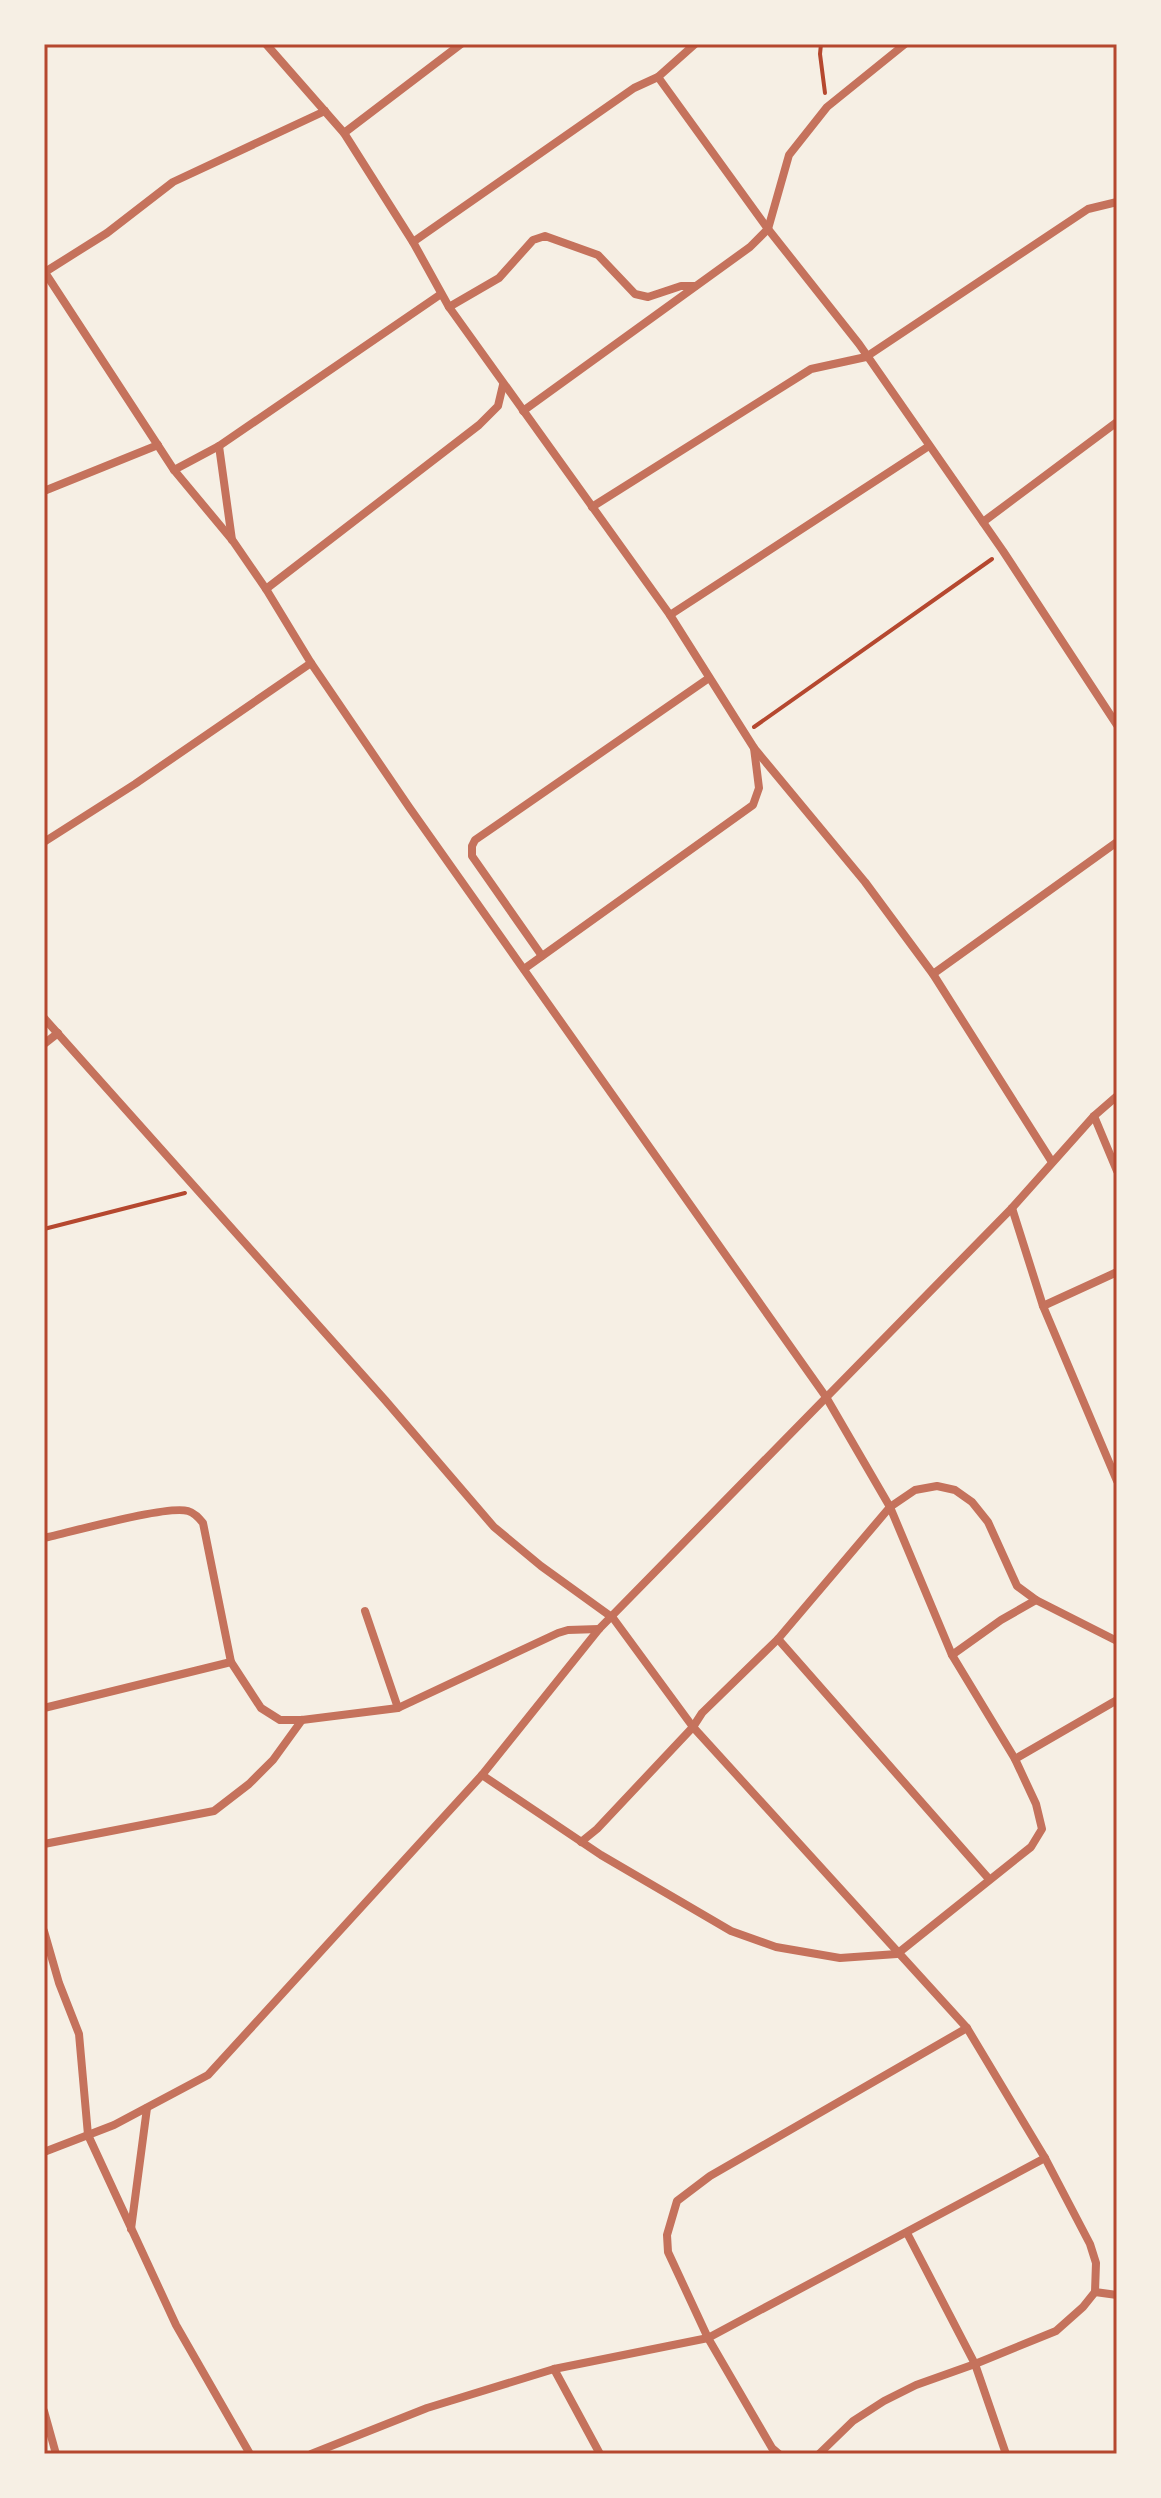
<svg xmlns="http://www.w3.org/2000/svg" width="1161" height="2498" viewBox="0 0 1161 2498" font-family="'Exo 2',sans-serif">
  <rect width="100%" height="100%" fill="#f6efe4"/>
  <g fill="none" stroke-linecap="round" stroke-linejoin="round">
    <g stroke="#b5482f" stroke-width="4">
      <polyline points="821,44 820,54 825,93"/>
      <polyline points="754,727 992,559"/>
      <polyline points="44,1229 185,1193"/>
    </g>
    <g stroke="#c5725c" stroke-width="8">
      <polyline points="266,44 344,133 413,242 449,307 670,615 754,748 865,882 933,974 1052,1162"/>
      <polyline points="658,77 768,229 859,344 1003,551 1117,725"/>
      <polyline points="344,133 461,44"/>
      <polyline points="413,242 634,88 658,77 695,44"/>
      <polyline points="44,271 174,470 233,541 266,589 311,663 409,807 826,1397 890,1507 952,1655 1015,1759 1036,1804 1042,1829 1031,1847 897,1954 840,1958 776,1947 731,1931 601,1855 482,1775"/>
      <polyline points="45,272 107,233 173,182 325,111"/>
      <polyline points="449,307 499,278 533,240 545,236 598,255 635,294 648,297 681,286 695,286"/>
      <polyline points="523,411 750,247 768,229 789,155 827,107 905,44"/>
      <polyline points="219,446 232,540"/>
      <polyline points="174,470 219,446 441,294"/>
      <polyline points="44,491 158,445"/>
      <polyline points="592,507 811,369 866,357 1088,209 1117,202"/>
      <polyline points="983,522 1117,422"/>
      <polyline points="266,589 479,425 498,406 503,385"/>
      <polyline points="670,615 929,446"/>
      <polyline points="44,842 135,784 311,663"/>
      <polyline points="542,956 472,856 472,846 475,840 709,678"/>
      <polyline points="524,969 753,805 759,788 754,748"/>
      <polyline points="933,974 1117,842"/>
      <polyline points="44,1018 385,1400 494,1527 541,1566 613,1618 693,1727 967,2028 1045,2158 1090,2244 1096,2263 1095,2292 1117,2295"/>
      <polyline points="44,1044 58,1033"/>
      <polyline points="1094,1116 1117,1171"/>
      <polyline points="1012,1208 1043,1306 1117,1481"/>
      <polyline points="1043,1306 1117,1272"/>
      <path d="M44 1538C72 1532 166 1505 188 1511 195 1513 199 1518 203 1523L231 1662"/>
      <polyline points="365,1611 398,1708"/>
      <polyline points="778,1639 989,1879"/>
      <polyline points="952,1655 1001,1620 1036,1600 1117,1641"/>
      <polyline points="44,1708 231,1662 261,1708 280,1720 302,1720 398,1708 558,1633 568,1630 599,1629"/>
      <polyline points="1015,1759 1117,1700"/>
      <polyline points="581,1842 597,1829 693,1727 702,1713 778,1639 890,1507 915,1490 937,1486 955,1490 972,1502 988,1522 1017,1586 1036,1600"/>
      <polyline points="44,1844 214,1811 249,1784 273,1760 302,1720"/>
      <polyline points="44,1931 59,1983 79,2034 88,2135 176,2325 250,2454"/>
      <polyline points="44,2152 114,2125 208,2075 482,1775 599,1629 1012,1208 1094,1116 1117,1096"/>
      <polyline points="131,2229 147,2108"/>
      <polyline points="907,2233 975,2364 1006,2454"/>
      <polyline points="554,2369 600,2454"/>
      <polyline points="44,2411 56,2454"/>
      <polyline points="311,2454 427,2408 554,2369 708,2338 1045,2158"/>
      <polyline points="779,2454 772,2448 708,2338 668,2252 667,2235 677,2201 710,2176 967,2028"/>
      <polyline points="819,2454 853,2421 884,2401 916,2385 975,2364 1056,2331 1083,2307 1095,2292"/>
    </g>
  </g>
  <rect width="1161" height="2498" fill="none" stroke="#f6efe4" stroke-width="92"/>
  <rect x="46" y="46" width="1069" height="2406" fill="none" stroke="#b5482f" stroke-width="3"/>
</svg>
